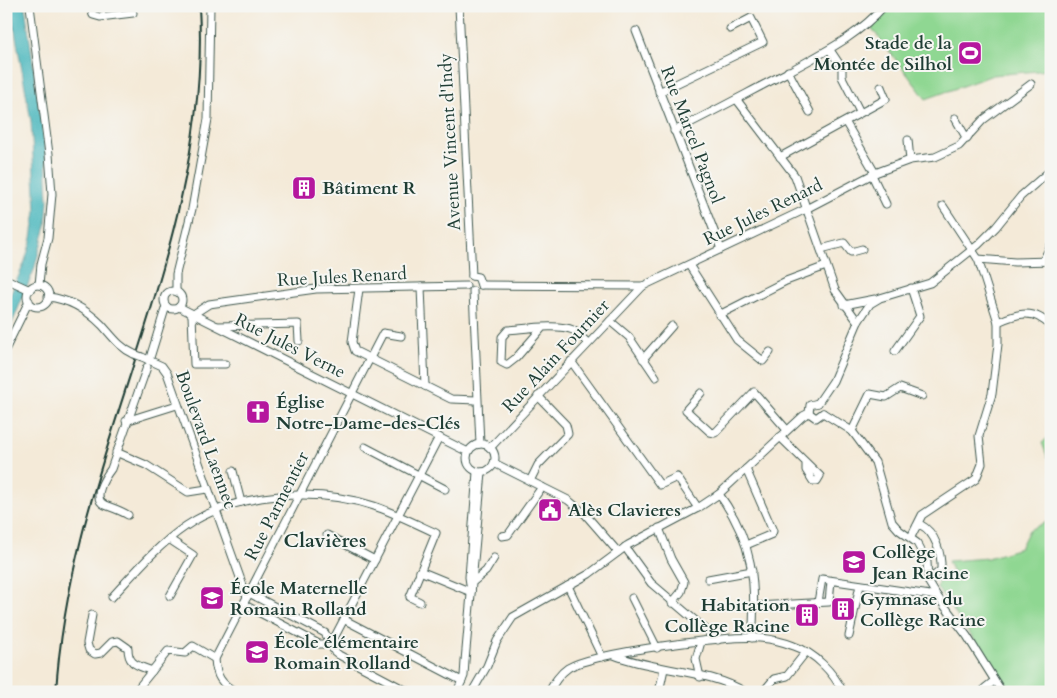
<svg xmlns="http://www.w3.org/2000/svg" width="1057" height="698" viewBox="0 0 1057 698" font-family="Cardo,serif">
  <rect width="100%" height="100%" fill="#f6f6f2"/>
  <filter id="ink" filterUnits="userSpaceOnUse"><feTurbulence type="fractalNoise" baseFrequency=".02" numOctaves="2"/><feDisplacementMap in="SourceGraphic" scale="10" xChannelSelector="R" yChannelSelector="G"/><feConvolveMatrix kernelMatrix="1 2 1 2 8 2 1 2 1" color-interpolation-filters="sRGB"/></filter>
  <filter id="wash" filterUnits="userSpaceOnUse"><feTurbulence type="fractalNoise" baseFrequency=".0096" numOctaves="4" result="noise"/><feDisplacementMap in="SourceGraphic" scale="20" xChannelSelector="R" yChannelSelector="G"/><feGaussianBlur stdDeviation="1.12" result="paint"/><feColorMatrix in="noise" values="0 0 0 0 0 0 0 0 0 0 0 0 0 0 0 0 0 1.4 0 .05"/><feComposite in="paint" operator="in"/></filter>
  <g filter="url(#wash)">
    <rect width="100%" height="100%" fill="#f4ead8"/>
    <g fill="#8fd792" stroke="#578a63">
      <polygon points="888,6 1051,6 1051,36 1048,37 1049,70 993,75 926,99 870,26"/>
      <polygon points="1051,435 1051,466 1042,443"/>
      <polygon points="1051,520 1051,692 1006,692 982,651 937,588 939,578 953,573 948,561 988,558 1020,548 1029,530"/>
    </g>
    <polygon fill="#46b6bc" stroke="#327a78" points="12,6 25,6 46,155 48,202 46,226 34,270 6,338 7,302 24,264 32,238 36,211 31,121 14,26"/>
  </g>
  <g filter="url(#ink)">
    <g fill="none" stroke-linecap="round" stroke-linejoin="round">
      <defs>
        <g id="minor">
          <polyline points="30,6 49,154 52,194 48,238 41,264 39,285"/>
          <polyline points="90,6 93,15 100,17 133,13"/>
          <polyline points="459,6 472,276"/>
          <polyline points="636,31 721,249"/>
          <polyline points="830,50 842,68 842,77 860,112"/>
          <polyline points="788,71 810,112"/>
          <polyline points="659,92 763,42 751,18 730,29"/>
          <polyline points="737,100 795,176 835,290 858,322"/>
          <polyline points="955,118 967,139"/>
          <polyline points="846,123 875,173"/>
          <path d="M674 131C713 112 751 91 790 71 824 52 858 36 884 6"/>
          <polyline points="908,140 910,160"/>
          <polyline points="780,157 886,99 881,87"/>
          <polyline points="872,175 886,204"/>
          <polyline points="821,249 844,243 851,252 862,249"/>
          <polyline points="978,259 1015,262 1051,261"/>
          <polyline points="1043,261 1051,245"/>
          <polyline points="689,265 737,340 763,361 770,352"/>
          <polyline points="472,276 478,277 481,285"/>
          <polyline points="6,279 30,290"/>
          <polyline points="481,285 643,286 806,209 875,173 910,160 935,157 959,146 983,120 1031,84"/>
          <circle cx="38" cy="296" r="11"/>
          <polyline points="421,287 425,386"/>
          <polyline points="359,289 352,342 355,351 451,399 477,400"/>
          <circle cx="173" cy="300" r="9"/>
          <polyline points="176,291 176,274 192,209 208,119 210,6"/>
          <polyline points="473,291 480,444"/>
          <path d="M48 297C69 299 88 311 102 325 112 336 120 348 134 354"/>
          <polyline points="844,305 875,299"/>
          <polyline points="179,307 468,452"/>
          <polyline points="192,315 209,304 316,289 466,286"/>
          <polyline points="192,315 194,364 225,364"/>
          <polyline points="719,315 786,281 826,266"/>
          <polyline points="610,321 629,337 656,377"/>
          <path d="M998 322C1018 313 1035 308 1051 327"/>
          <polyline points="218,326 298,324 299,341"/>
          <path d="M542 328 516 358 507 365 501 362 502 337 508 330C524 329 558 323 573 330 578 333 583 339 588 343"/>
          <polyline points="6,348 29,301"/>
          <polyline points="895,351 920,316 911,288"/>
          <polyline points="142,357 162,366 167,373 247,597"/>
          <polyline points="643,359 672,326"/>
          <polyline points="149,361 166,306"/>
          <polyline points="571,361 660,485 677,477 698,508"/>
          <polyline points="701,393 686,410 710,432 715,433 754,392 787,430"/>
          <polyline points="818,403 833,381 858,322 870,304 880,298 930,283 939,276 978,245 996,227 1021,196 1051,170"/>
          <polyline points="809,413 816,418 823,413"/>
          <polyline points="809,413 810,405 818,403"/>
          <polyline points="823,413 852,431 875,462 892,522 899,530 917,543 927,562 928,581 937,596 967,636 1002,692"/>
          <polyline points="126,421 177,405"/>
          <polyline points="852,431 870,394 886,397 900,388 922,396"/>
          <polyline points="780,437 820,476 817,481 813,481 806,470 806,463"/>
          <circle cx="481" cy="458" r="14"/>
          <polyline points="365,447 445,489"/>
          <polyline points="490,448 643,286"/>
          <polyline points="116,452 146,465 188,492 207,489"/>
          <polyline points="494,463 568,500 585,514 618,552"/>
          <polyline points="233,471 241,502"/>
          <polyline points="530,481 538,465 568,434 566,425 538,396"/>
          <path d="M719 494C753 541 757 582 752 638"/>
          <path d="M128 515C120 510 113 508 105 505 91 499 105 477 111 469L147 367"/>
          <path d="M917 526 921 525C935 532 942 554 941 570L928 581"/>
          <polyline points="659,528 671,559 684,582 681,592 672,603"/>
          <polyline points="327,535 375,560"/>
          <polyline points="502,536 508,535 542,487"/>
          <polyline points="911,537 922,515 976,479 982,464 979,436 992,394 998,344 998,322 978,259 943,206"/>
          <polyline points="169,539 193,555 170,596"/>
          <polyline points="746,545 772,534 773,531 746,469"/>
          <polyline points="625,547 651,583 718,640"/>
          <polyline points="420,571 471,592"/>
          <polyline points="708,579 752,571"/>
          <polyline points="474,581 486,571 494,558"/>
          <polyline points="568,586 602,657"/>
          <polyline points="471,591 469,577 477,472"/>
          <polyline points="249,593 325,633 334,651 339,655 409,692"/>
          <path d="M112 597C135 572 158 545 186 526 236 492 317 487 374 506 395 513 416 524 436 533L410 597 420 602"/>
          <polyline points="632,598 657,648"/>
          <polyline points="818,602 822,579 937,596"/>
          <polyline points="243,604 319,644 331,644"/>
          <polyline points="755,606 829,602 831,581"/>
          <path d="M92 615 87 643 89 650 95 654 101 653 112 642 118 641 128 648C128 665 138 665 152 671"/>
          <polyline points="345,620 462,681"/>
          <polyline points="849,636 860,585"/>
          <polyline points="331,644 439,437"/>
          <path d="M614 655C653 671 711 670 745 692"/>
          <polyline points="700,677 696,659 701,642"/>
          <polyline points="135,692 168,651 185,653 193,646 215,659"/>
          <path d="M236 692C221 684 216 676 215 659L383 333 401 336"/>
          <polyline points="457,692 464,676 465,661 482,472"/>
          <polyline points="472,692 487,666 497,641 513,617 589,574 628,545 698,508 719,494 803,416 809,413"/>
          <path d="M549 692C554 683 559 674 568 668 592 653 731 634 760 638 771 639 784 642 794 646 815 653 833 672 843 692"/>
          <polyline points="659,692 664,669"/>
          <polyline points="763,692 774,679 787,676 806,652"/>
          <polyline points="984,692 985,688 994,681"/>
        </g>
      </defs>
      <use href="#minor" stroke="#3f574d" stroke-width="9"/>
      <use href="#minor" stroke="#fff" stroke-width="7"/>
      <path stroke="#1f3d34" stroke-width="2" d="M56 692C70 456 213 246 199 6"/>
      <defs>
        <polyline id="minor-bridge" points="134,354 142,357"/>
      </defs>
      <use href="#minor-bridge" stroke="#3f574d" stroke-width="9" stroke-linecap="butt"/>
      <use href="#minor-bridge" stroke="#fff" stroke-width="7"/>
    </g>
  </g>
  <defs>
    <symbol id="stadium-square" viewBox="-11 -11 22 22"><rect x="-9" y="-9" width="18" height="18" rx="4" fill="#b5179e" stroke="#f6f6f2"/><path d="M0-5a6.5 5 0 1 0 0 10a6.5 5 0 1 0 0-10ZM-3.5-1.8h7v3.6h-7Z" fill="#fff"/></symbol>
    <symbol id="building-square" viewBox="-11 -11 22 22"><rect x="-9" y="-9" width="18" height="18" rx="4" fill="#b5179e" stroke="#f6f6f2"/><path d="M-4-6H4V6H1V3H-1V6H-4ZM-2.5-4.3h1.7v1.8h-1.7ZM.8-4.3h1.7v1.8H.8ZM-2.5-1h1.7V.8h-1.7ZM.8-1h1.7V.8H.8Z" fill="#fff"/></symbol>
    <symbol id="church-square" viewBox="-11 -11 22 22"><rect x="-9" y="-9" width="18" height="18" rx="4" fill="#b5179e" stroke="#f6f6f2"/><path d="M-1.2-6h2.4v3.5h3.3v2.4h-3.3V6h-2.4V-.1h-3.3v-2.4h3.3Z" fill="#fff"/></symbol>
    <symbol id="civic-square" viewBox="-11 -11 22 22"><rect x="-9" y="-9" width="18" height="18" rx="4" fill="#b5179e" stroke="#f6f6f2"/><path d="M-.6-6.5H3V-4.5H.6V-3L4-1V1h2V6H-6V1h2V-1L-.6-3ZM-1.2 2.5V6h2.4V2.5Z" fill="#fff"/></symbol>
    <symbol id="school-square" viewBox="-11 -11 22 22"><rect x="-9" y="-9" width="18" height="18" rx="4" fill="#b5179e" stroke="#f6f6f2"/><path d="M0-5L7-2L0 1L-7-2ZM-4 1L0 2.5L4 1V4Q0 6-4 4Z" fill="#fff"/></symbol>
  </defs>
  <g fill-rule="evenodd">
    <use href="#stadium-square" x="956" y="39" width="28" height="28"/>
    <use href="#building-square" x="290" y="174" width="28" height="28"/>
    <use href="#church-square" x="244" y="398" width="28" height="28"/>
    <use href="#civic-square" x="536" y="496" width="28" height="28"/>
    <use href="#school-square" x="840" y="548" width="28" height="28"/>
    <use href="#school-square" x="198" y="584" width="28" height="28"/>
    <use href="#building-square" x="829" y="595" width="28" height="28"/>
    <use href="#building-square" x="793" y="601" width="28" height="28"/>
    <use href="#school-square" x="243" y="638" width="28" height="28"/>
  </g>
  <g text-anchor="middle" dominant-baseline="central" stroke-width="4" stroke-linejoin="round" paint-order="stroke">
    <g font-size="18" font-weight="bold" fill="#1f3d34" stroke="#f6f6f2" text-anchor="start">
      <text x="952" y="43" text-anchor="end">Stade de la<tspan x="952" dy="21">Montée de Silhol</tspan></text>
      <text x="322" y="188">Bâtiment R</text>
      <text x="276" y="402">Église<tspan x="276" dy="21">Notre-Dame-des-Clés</tspan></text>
      <text x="568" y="510">Alès Clavieres</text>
      <text x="872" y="552">Collège<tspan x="872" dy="21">Jean Racine</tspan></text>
      <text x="230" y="588">École Maternelle<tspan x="230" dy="21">Romain Rolland</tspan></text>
      <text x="860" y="599">Gymnase du<tspan x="860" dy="21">Collège Racine</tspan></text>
      <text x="790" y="605" text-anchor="end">Habitation<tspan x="790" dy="21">Collège Racine</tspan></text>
      <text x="274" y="642">École élémentaire<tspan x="274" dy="21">Romain Rolland</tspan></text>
    </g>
    <g font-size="18" fill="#1f3d34" stroke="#f6f6f2">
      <text transform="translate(692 135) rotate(69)">Rue Marcel Pagnol</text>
      <text transform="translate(450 142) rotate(-93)">Avenue Vincent d'Indy</text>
      <text transform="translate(763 212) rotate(-26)">Rue Jules Renard</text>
      <text transform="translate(342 277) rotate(-3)">Rue Jules Renard</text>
      <text transform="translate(290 346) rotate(27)">Rue Jules Verne</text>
      <text transform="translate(556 356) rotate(-47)">Rue Alain Fournier</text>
      <text transform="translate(206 440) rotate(70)">Boulevard Laennec</text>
      <text transform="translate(277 506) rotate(-63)">Rue Parmentier</text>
    </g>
    <g font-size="20" font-weight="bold" fill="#1f3d34" stroke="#f6f6f2">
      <text x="325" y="540">Clavières</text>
    </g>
  </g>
  <rect width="1057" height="698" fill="none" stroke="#f6f6f2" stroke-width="25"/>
</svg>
